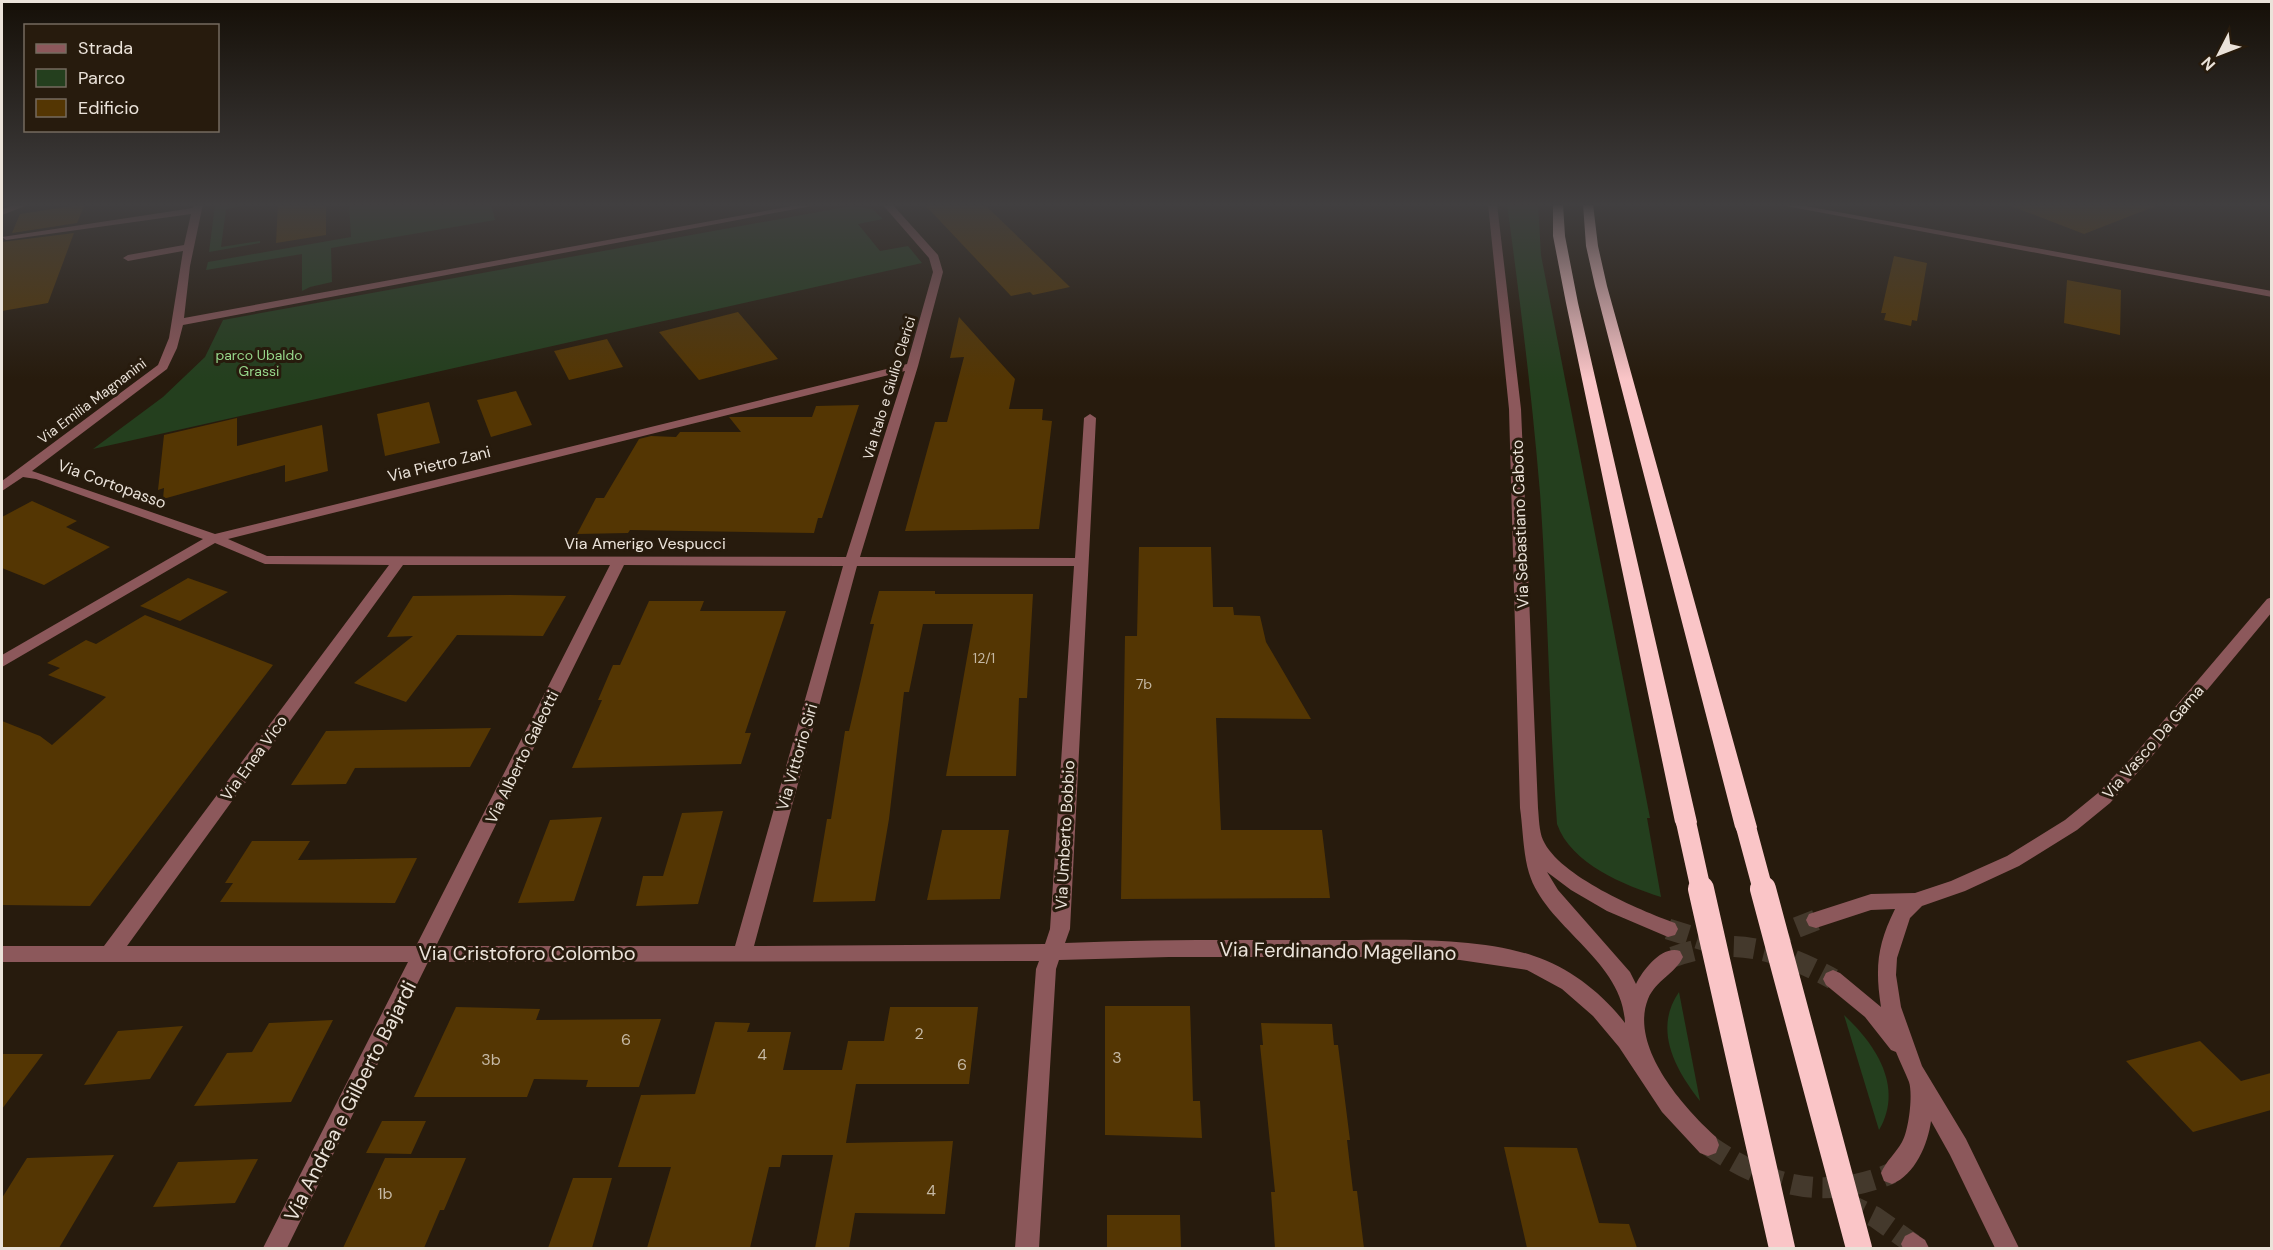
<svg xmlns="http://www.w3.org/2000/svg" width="2273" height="1250" viewBox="0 0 2273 1250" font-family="'DM Sans',sans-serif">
  <rect width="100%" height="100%" fill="#271b0d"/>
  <g fill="#243f1e">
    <polygon points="244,204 244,206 226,209 221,247 260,241 260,243 209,252 215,205"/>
    <polygon points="349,204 491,204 495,220 331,248 332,282 310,287 302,291 302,254 206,270 208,262 351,237"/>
    <path d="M1507 204H1538L1541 255 1650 818H1647L1661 897C1624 885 1571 864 1557 824 1549 714 1548 603 1540 493 1532 396 1520 300 1507 204Z"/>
    <polygon points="851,206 872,209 883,219 858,224 880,251 908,246 922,263 93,449 163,397 205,357 223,320"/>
    <path d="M1679 992 1700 1101C1675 1069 1653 1029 1679 992Z"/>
    <path d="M1844 1015C1876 1045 1904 1087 1879 1130Z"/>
  </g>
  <g fill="#543603">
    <polygon points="85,204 77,223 12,233 20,214"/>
    <polygon points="278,204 326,204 326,235 276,243"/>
    <polygon points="924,204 984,204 1070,287 1033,295 1030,292 1011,296"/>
    <polygon points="2012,204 2156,204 2156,206 2084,234 2011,206"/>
    <polygon points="74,233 48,303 2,311 2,242"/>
    <polygon points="1894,256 1927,263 1917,321 1912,320 1911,326 1884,320 1886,313 1881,313"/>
    <polygon points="2067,280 2121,290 2120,335 2064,323"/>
    <polygon points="738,312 778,359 699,380 659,332"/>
    <polygon points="959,317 1015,379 1009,409 1043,409 1042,420 1052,421 1039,529 905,531 935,422 947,422 964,357 950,358"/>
    <polygon points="607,339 623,367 569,380 554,351"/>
    <polygon points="516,391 532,425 491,437 477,400"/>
    <polygon points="429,402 440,443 385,456 377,414"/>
    <polygon points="859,405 822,518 818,518 814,533 630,530 628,533 577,534 596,498 604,498 639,439 651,436 676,437 680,432 741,432 729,417 812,417 816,406"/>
    <polygon points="237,418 237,446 322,425 328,471 285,482 285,465 163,499 164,488 158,490 164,435"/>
    <polygon points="32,501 77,521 66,527 110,547 44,585 2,568 2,517"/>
    <polygon points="1139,547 1211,547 1213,607 1233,607 1234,615 1260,616 1266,642 1311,719 1216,718 1221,830 1322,830 1330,898 1121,899 1125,636 1137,636"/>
    <polygon points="188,578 228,592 180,621 140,606"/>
    <polygon points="879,591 935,591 935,594 1033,594 1027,698 1019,698 1016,776 946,776 973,624 923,624 909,692 904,692 889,819 875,901 813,902 827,819 831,819 845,731 849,731 874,624 870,624"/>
    <polygon points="413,596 511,595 566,596 543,636 457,635 406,702 354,683 413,636 387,637"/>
    <polygon points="649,601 704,601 700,611 786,611 745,733 751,733 741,764 572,768 602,700 598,700 613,665 620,665"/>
    <polygon points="145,615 273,665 90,906 2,905 2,721 40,736 52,745 106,697 48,675 60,668 47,663 86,640 96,644"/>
    <polygon points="491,728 470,767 355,768 346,784 291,785 326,731"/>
    <polygon points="723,811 698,904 636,906 643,876 663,876 682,813"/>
    <polygon points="602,817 574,901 518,903 550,820"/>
    <polygon points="942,830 1009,830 1000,899 927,900"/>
    <polygon points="252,841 310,841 298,860 417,858 395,903 220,902 233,883 225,883"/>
    <polygon points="1105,1006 1190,1006 1193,1101 1200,1101 1202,1138 1105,1135"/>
    <polygon points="456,1007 540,1009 536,1020 661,1019 639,1087 586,1087 588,1080 534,1079 527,1097 414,1097"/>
    <polygon points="890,1007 978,1007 969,1084 856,1084 846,1143 953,1141 945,1214 855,1213 849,1248 815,1248 833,1155 782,1155 780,1167 769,1167 750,1248 647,1248 671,1167 618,1167 641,1095 695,1094 715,1022 750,1023 747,1032 791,1032 783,1070 842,1070 848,1041 884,1041"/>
    <polygon points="333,1020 291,1102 194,1106 227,1053 252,1052 269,1023"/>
    <polygon points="1261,1023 1332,1024 1334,1045 1338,1045 1350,1140 1347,1140 1350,1166 1353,1191 1357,1191 1364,1248 1275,1248 1271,1192 1275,1192 1260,1045 1263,1045"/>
    <polygon points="183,1026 150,1079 84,1085 118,1031"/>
    <polygon points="2200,1041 2241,1081 2271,1073 2271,1110 2193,1132 2126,1061"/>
    <polygon points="2,1054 43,1054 2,1109"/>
    <polygon points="382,1121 426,1121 411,1154 366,1153"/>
    <polygon points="1504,1147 1577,1148 1599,1223 1629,1224 1637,1248 1527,1248"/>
    <polygon points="114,1155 59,1248 2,1248 2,1198 27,1158"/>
    <polygon points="385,1158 466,1158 444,1210 440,1210 424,1248 343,1248"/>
    <polygon points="258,1159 235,1203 153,1207 178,1162"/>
    <polygon points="573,1178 612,1178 592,1248 548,1248"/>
    <polygon points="1107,1215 1180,1215 1181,1248 1107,1248"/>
  </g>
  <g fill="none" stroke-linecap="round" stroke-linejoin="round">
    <g stroke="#44392c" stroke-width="21" stroke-dasharray="21 10" stroke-linecap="butt">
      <polyline points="1668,929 1713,943"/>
      <polyline points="1768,939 1816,920"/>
      <path d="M1673 957C1733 935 1779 950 1833 979"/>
      <path d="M1708 1145C1768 1186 1823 1202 1892 1173"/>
      <polyline points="1844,1202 1875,1217 1913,1244"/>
    </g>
    <g fill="#8c585b" fill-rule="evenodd">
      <polygon points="17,204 30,204 2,215 2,209"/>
      <path d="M194 204H203L190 266 184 318 803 204H822L183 325 177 348 167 369 32 471 215 534 907 364 933 272 929 258 882 204H892L938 255 943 272 918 366 860 557 1075 558 1084 418 1090 414 1096 418 1070 929 1065 943C1153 939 1241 940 1330 940 1392 940 1476 936 1534 956 1570 968 1602 993 1625 1023 1623 960 1545 927 1529 873 1523 853 1523 829 1520 808L1509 409 1488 204H1497L1521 409 1538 808C1539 818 1539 831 1543 840 1559 876 1639 910 1675 923L1678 929 1675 935 1668 937 1607 911 1571 890 1547 872 1558 890 1630 972 1636 984C1643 970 1662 945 1680 951L1683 957C1675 974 1656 980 1648 999 1629 1047 1684 1108 1716 1137L1719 1145 1716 1153 1708 1156 1700 1153 1662 1112 1619 1047 1593 1016 1562 989 1527 970 1460 960 1383 957H1169L1059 960 1056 969 1039 1248H1015L1036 969 1039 961 428 962 287 1248H263L408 962H2V946H104L389 565 265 564 215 543 2 667V655L203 539 36 479 23 477 2 491V481L158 365 169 338 183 251 128 261 123 258 128 255 184 245 191 214 6 240 2 237 193 208ZM905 371 846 557 267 556 228 539ZM403 565H610L416 946H127ZM624 565 843 566 735 946H436ZM857 566H1074L1050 929 1045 944 754 946Z"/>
      <polygon points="1775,204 1794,204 2272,291 2272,297"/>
      <path d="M2272 597V612L2148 761 2110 803 2077 830 2019 866 1965 891 1922 906 1910 918 1897 958 1896 975 1901 1007 1922 1066 1966 1139 2019 1248H1995L1950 1155 1931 1121C1928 1144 1915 1175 1892 1184L1884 1181 1881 1173C1886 1161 1896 1153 1902 1142 1909 1130 1913 1094 1909 1082 1905 1072 1900 1062 1896 1052L1891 1050 1865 1017 1826 985 1823 979 1826 973 1833 970 1840 973 1881 1007C1875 968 1877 945 1895 909L1871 910 1816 928 1809 926 1806 920 1809 914 1871 894 1915 893 1951 881 2007 856 2065 820 2098 793 2136 753 2267 599Z"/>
      <polygon points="1913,1232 1925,1240 1929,1248 1903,1248 1901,1244 1905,1236"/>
    </g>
    <g fill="#fac5c7" fill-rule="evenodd">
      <polygon points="1553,204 1563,204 1565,236 1578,303 1697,822 1694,828 1686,830 1678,828 1675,822 1566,303 1553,236"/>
      <polygon points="1583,204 1593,204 1598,246 1607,286 1757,827 1754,833 1746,835 1738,833 1735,827 1595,286 1586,246"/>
    </g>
    <g stroke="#fac5c7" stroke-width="20">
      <polyline points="1686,822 1701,890"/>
      <polyline points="1746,827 1763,890"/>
    </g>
    <g stroke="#fac5c7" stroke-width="26">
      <polyline points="1701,889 1782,1248"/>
      <polyline points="1763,889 1859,1248"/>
    </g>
  </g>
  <linearGradient id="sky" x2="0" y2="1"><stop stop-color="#150f07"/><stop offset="0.54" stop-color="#413f40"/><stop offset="1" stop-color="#413f40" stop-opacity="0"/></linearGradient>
  <rect width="2273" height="379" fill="url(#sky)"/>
  <g text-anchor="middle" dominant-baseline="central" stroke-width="6" stroke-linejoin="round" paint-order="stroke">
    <g font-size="14" fill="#97d78b" stroke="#271b0d">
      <text x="259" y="355">parco Ubaldo<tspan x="259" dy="16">Grassi</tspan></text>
    </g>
    <g font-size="14" fill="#ebe3da" stroke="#271b0d">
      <text transform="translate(889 388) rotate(-73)">Via Italo e Giulio Clerici</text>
      <text transform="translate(92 401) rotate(-37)">Via Emilia Magnanini</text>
    </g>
    <g font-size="14" fill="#c5b8a4">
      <text x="984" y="658">12/1</text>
      <text x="1144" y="684">7b</text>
    </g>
    <g font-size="16" fill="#ebe3da" stroke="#271b0d">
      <text transform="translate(439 464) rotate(-14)">Via Pietro Zani</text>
      <text transform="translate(112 484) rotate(20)">Via Cortopasso</text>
      <text transform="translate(1520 524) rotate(-92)">Via Sebastiano Caboto</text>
      <text x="645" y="543">Via Amerigo Vespucci</text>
      <text transform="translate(2153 742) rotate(-49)">Via Vasco Da Gama</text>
      <text transform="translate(522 757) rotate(-64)">Via Alberto Galeotti</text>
      <text transform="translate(797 757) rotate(-74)">Via Vittorio Siri</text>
      <text transform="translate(254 758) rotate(-54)">Via Enea Vico</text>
      <text transform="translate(1065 835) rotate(-87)">Via Umberto Bobbio</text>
    </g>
    <g font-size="16" fill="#c5b8a4">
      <text x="919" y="1033">2</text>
      <text x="626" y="1039">6</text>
      <text x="762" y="1054">4</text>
      <text x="1117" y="1057">3</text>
      <text x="491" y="1059">3b</text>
      <text x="962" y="1064">6</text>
      <text x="931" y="1190">4</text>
      <text x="385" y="1193">1b</text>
    </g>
    <g font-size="20" fill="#ebe3da" stroke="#271b0d">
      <text transform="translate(1338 951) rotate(1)">Via Ferdinando Magellano</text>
      <text x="527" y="953">Via Cristoforo Colombo</text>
      <text transform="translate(350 1101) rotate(-63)">Via Andrea e Gilberto Bajardi</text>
    </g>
  </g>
  <rect width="2273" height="1250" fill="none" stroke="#ebe3da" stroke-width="6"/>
  <rect x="24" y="24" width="195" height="108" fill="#271b0d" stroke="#756b5f" stroke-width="1.5"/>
  <rect x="36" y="44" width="30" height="9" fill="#8c585b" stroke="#756b5f" stroke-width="1.5"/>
  <text x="78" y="54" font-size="18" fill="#ebe3da">Strada</text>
  <rect x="36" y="69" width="30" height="18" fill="#243f1e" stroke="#756b5f" stroke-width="1.5"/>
  <text x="78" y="84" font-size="18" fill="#ebe3da">Parco</text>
  <rect x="36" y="99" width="30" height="18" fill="#543603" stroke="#756b5f" stroke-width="1.5"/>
  <text x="78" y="114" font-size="18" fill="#ebe3da">Edificio</text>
  <g transform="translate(2219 54) rotate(228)" stroke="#271b0d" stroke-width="4.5" paint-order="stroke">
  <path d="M0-4.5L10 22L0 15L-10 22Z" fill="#ebe3da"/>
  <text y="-9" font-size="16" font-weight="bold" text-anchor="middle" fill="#ebe3da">N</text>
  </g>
</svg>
